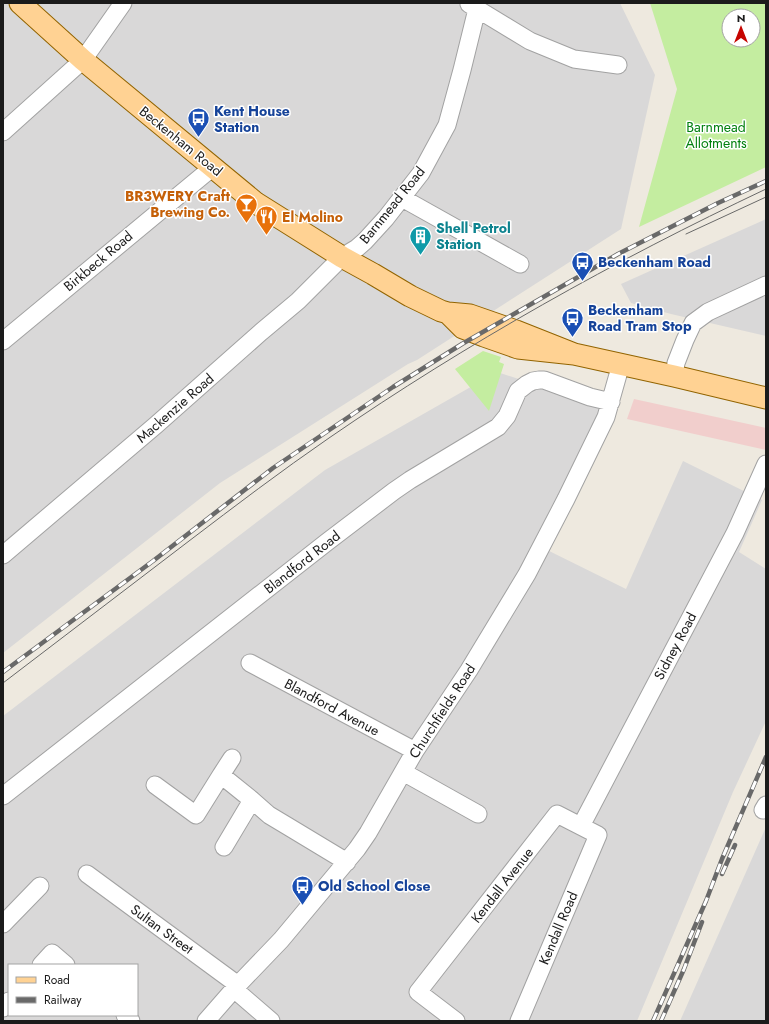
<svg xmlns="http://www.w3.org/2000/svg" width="769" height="1024" font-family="Jost,sans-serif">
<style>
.residential{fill:#d9d8d8;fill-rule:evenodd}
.commercial{fill:#f1cecc}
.grass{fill:#c4eda0;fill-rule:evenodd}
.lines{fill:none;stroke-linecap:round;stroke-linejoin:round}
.minor-casing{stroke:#a2a2a2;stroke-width:19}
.major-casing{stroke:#926400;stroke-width:23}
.minor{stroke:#fff;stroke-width:17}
.major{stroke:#ffd293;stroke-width:21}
.tram{stroke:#696969;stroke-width:1}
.rail-casing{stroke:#696969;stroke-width:4.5}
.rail{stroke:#fff;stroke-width:3;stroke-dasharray:9;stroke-linecap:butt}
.labels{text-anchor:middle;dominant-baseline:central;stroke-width:3;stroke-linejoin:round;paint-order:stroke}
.transit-label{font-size:14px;font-weight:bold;fill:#164399;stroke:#fff;text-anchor:start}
.park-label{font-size:14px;fill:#02800f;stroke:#fff}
.street-label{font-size:14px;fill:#1b1b1b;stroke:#fff}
.food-label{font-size:14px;font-weight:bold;fill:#c56008;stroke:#fff;text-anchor:end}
.culture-label{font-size:14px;font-weight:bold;fill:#0d838f;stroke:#fff;text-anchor:start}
</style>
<rect width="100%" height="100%" fill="#eee9df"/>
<path class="residential" d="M 3,3 L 620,3 L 655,75 L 621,229 L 417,360 L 408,364 L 220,483 L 3,653 Z
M 766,219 L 766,336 L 671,314 L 631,303 L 621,284 Z
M 497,372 L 604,407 L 537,545 L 626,589 L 683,461 L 762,500 L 739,552 L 766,569 L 766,721 L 733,792 L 637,1021 L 3,1021 L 3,716 L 325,470 ZM 9,965 L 137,965 L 137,1015 L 9,1015 Z
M 766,827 L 766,1021 L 680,1021 Z"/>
<path class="commercial" d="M 634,399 L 766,428 L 766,450 L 627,419 Z"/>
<path class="grass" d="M 650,3 L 766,3 L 766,167 L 639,227 L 677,89 ZM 729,16 L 753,16 L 753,40 L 729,40 Z
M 483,351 L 501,357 L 499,362 L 504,364 L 489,411 L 455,369 Z"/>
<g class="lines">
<defs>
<path id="minor" d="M 469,4 L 530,41 L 574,59 L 618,65
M 3,132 L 83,60 L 123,3
M 402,198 L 520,264
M 3,341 L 213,167
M 674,376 L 676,363 L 685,340 L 693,323 L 708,312 L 766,285
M 3,555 L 156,425 L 261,332 L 298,301 L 342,257 L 357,248 L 365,241 L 386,218 L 421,173 L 447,125 L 462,70 L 477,9
M 250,663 L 415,751
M 403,772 L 478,814
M 221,775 L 232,758
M 155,785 L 196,815 L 221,775 L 252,800 L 269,815 L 289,827 L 347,862
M 3,796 L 327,542 L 394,491 L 410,480 L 498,427 L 507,416 L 518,391 L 527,384 L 533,381 L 539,380 L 544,380 L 590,397 L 611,402
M 763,810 L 766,805
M 581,826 L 735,533 L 766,464
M 224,847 L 252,800
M 87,874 L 238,985
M 3,924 L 40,886
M 41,965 L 52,953 L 66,965
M 234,989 L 271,1021
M 3,1008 L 9,1001
M 125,1015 L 131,1021
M 206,1021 L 234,989 L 281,940 L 357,849 L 368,833 L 415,751 L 469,670 L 527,574 L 566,499 L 606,417 L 621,364
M 456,1021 L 418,992 L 557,814 L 598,835 L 519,1021"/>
<path id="major" d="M 20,3 L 83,60 L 256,203 L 342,257 L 373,274 L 410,296 L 441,311 L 448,313 L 470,315 L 516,331 L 574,354
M 448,313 L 463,328 L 484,336 L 518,348 L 574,354 L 674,376 L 766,398"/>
</defs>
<use href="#minor" class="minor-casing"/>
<use href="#major" class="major-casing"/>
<use href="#minor" class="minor"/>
<use href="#major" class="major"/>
<path class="tram" d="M 686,234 L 766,197
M 3,683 C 65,636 127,588 189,541 C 235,506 281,471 329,438 C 467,343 614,261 766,189"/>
<defs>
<path id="rail" d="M 3,672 L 153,561 L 273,468 L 393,387 L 462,344 L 618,254 L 718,203 L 766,181
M 722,874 L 735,845
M 653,1021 L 706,901 L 722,859 L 766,757
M 661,1021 L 684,969 L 702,922"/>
</defs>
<use href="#rail" class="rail-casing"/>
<use href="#rail" class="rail"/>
</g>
<defs>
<symbol id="bus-pin" viewBox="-11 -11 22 30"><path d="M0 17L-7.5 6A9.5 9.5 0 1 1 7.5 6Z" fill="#1a4fb4" stroke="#fff"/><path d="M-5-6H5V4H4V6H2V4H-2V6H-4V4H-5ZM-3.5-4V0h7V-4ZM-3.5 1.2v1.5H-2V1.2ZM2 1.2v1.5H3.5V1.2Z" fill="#fff"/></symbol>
<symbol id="bar-pin" viewBox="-11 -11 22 30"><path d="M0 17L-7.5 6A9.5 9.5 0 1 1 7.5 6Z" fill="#e8710a" stroke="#fff"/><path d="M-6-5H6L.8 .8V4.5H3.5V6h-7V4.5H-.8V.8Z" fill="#fff"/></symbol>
<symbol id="restaurant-pin" viewBox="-11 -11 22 30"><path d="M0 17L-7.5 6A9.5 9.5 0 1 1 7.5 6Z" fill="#e8710a" stroke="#fff"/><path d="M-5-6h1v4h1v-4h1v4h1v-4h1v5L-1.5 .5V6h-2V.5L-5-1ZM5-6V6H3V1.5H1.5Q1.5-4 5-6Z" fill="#fff"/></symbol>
<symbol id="building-pin" viewBox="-11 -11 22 30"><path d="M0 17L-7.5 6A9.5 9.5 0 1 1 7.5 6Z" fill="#0f9aa8" stroke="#fff"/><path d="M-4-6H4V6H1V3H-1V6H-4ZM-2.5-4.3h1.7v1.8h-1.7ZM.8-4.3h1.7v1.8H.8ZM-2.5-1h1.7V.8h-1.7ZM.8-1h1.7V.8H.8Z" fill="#fff"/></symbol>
</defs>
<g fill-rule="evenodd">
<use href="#bus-pin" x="186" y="106" width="25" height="34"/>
<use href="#bar-pin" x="234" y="192" width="25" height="34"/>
<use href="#restaurant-pin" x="254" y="204" width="25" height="34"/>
<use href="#building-pin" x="408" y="224" width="25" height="34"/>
<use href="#bus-pin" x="570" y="250" width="25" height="34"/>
<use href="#bus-pin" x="560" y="306" width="25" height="34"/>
<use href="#bus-pin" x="290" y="874" width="25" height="34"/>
</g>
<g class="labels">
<g class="transit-label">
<text x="214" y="111">Kent House<tspan x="214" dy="16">Station</tspan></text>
<text x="598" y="262">Beckenham Road</text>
<text x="588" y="310">Beckenham<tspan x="588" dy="16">Road Tram Stop</tspan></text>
<text x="318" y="886">Old School Close</text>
</g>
<g class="park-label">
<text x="716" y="127">Barnmead<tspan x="716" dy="16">Allotments</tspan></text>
</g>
<g class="street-label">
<text transform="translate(181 141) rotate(39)">Beckenham Road</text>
<text transform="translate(392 205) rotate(-51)">Barnmead Road</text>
<text transform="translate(98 261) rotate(-40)">Birkbeck Road</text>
<text transform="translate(175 408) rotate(-41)">Mackenzie Road</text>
<text transform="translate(302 562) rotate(-38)">Blandford Road</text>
<text transform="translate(675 646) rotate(-62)">Sidney Road</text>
<text transform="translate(332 707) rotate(28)">Blandford Avenue</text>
<text transform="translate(442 711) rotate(-57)">Churchfields Road</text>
<text transform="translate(502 885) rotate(-52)">Kendall Avenue</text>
<text transform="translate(558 928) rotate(-67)">Kendall Road</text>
<text transform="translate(162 929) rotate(36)">Sultan Street</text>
</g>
<g class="food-label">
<text x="230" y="196">BR3WERY Craft<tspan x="230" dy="16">Brewing Co.</tspan></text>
<text x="282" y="217" text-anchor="start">El Molino</text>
</g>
<g class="culture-label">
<text x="436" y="228">Shell Petrol<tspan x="436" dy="16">Station</tspan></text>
</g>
</g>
<rect width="769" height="1024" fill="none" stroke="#1b1b1b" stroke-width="8"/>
<rect x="8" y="964" width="130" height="52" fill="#ffffff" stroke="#a4a4a4"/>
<rect x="16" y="977" width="20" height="6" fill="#ffd293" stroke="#a4a4a4"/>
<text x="44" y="984" font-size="12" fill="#1b1b1b">Road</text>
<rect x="16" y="997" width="20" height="6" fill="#696969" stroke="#a4a4a4"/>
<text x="44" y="1004" font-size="12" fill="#1b1b1b">Railway</text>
<g transform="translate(741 28)"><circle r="19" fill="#ffffff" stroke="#a4a4a4"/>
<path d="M0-3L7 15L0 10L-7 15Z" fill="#c60400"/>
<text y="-6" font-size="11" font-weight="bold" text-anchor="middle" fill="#1b1b1b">N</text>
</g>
</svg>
